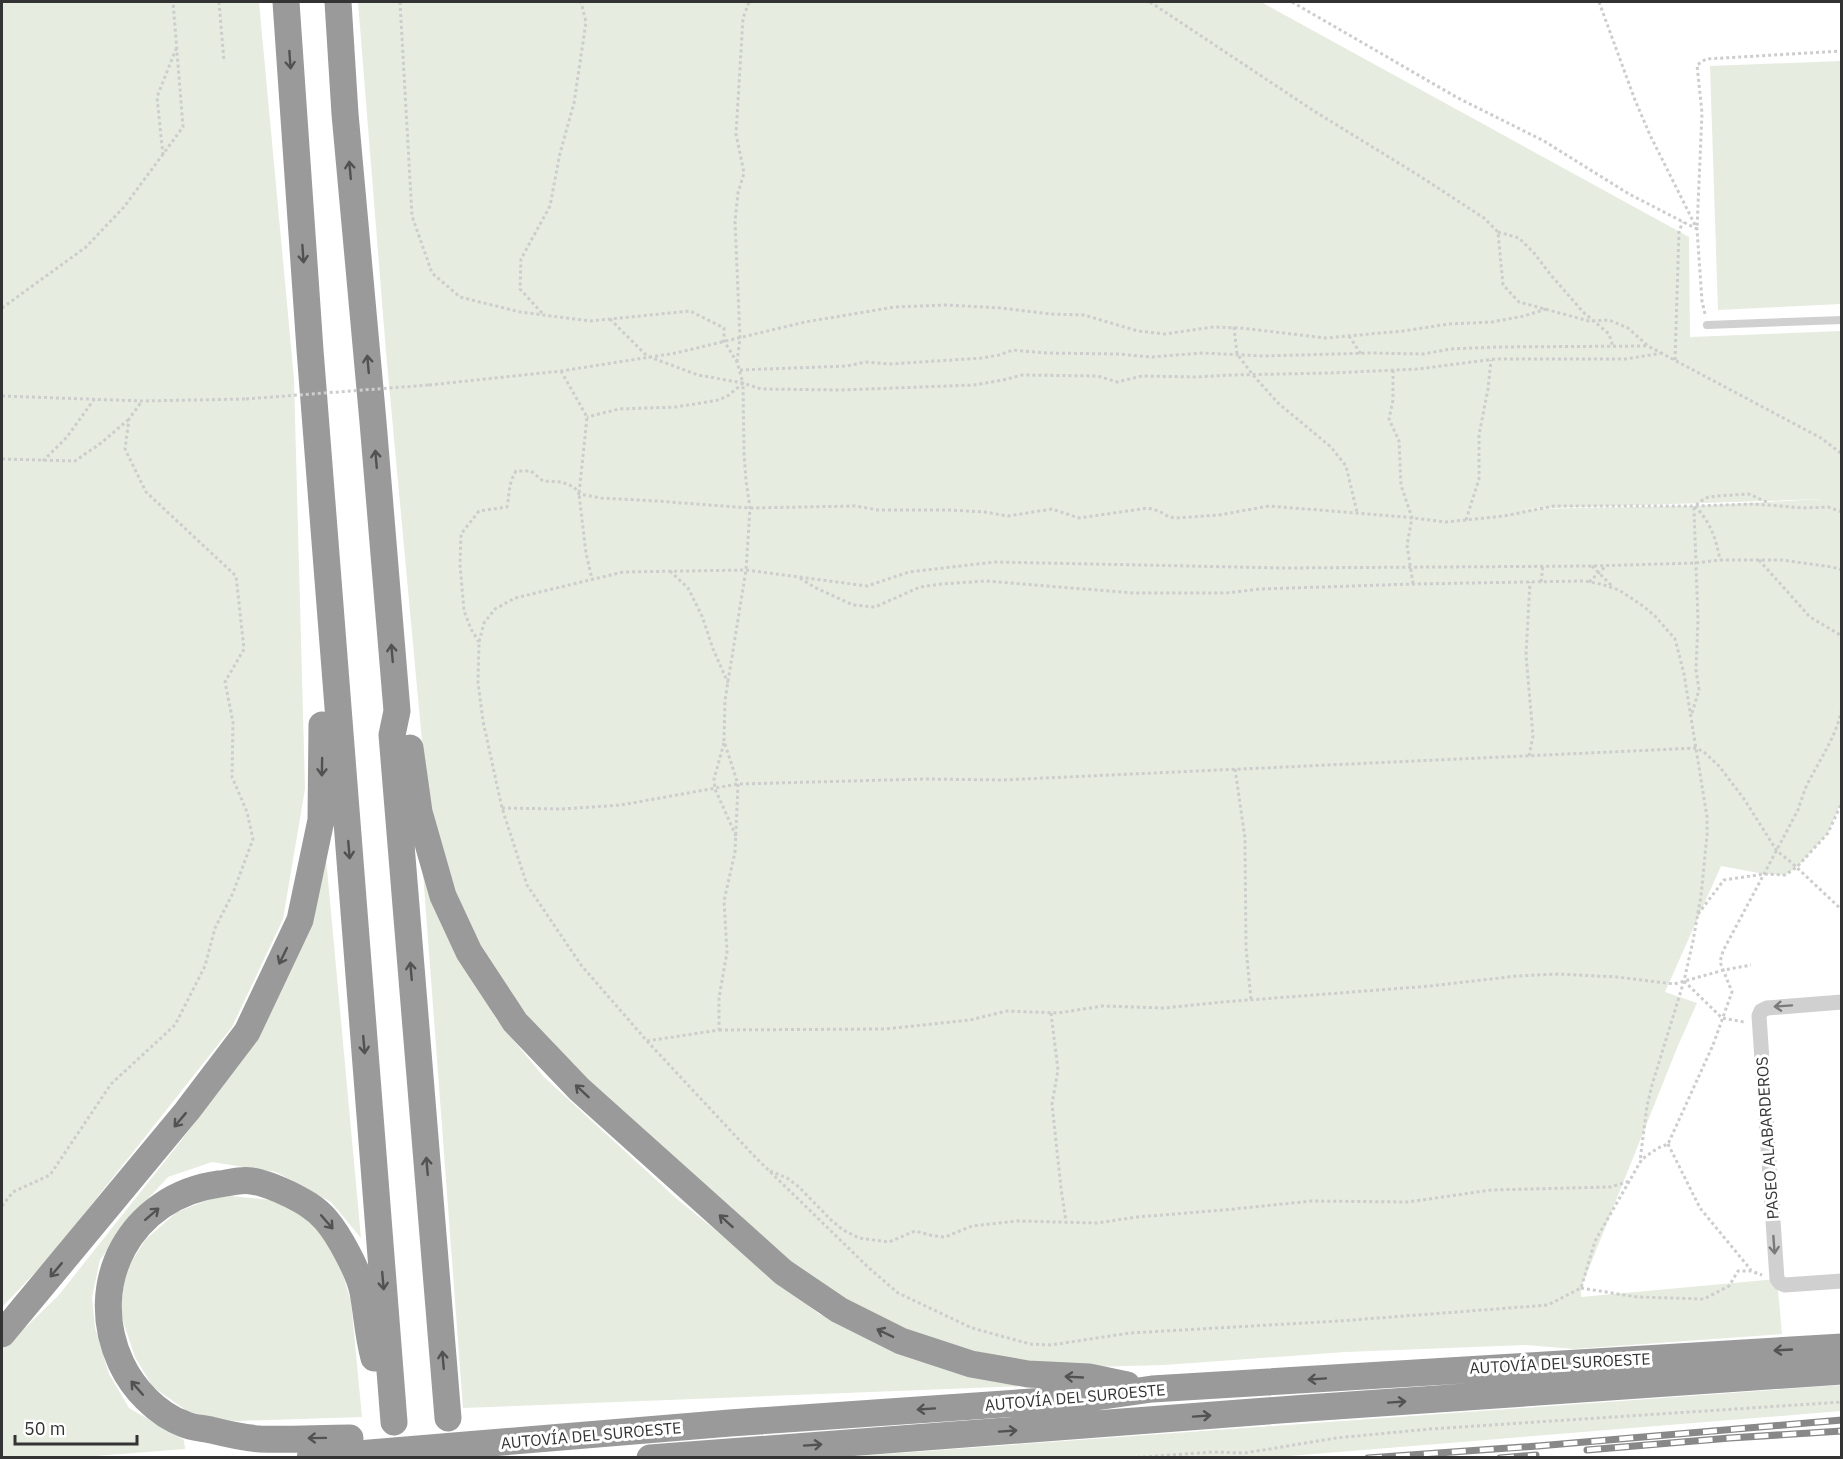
<svg xmlns="http://www.w3.org/2000/svg" width="1843" height="1459" font-family="'IBM Plex Sans',sans-serif">
<style>
.green{fill:#e6ecdf;fill-rule:evenodd}
.lines{fill:none;stroke-linecap:round;stroke-linejoin:round}
.path{stroke:#cdcdcd;stroke-width:3;stroke-dasharray:3 3;stroke-linecap:butt}
.service{stroke:#d0d0d0;stroke-width:8}
.minor{stroke:#d0d0d0;stroke-width:15}
.motorway{stroke:#9a9a9a;stroke-width:27}
.rail-casing{stroke:#888;stroke-width:7}
.rail{stroke:#fff;stroke-width:4.5;stroke-dasharray:14;stroke-linecap:butt}
.path-bridge{stroke:#cdcdcd;stroke-width:3;stroke-dasharray:3 3;stroke-linecap:butt}
.oneway{stroke:#525252}
.oneway2{stroke:#7a7a7a}
.labels{text-anchor:middle;dominant-baseline:central;stroke-width:6;stroke-linejoin:round;paint-order:stroke}
.street-label{font-size:16px;fill:#333;stroke:#fff}
</style>
<rect width="100%" height="100%" fill="#fff"/>
<path class="green" d="M 2,2 L 259,2 L 294,379 L 305,789 L 283,919 L 232,1027 L 50,1257 L 2,1307 Z
M 358,2 L 1261,2 L 1689,237 L 1690,337 L 1841,331 L 1841,802 L 1828,833 L 1797,867 L 1785,875 L 1764,874 L 1721,866 L 1665,992 L 1697,1003 L 1677,1048 L 1581,1288 L 1581,1297 L 1777,1279 L 1782,1334 L 1574,1349 L 1527,1345 L 1345,1352 L 1164,1365 L 1091,1367 L 1038,1365 L 943,1344 L 868,1313 L 799,1269 L 593,1086 L 549,1043 L 513,997 L 480,947 L 457,899 L 441,850 L 429,795 L 422,741 L 386,352 ZM 1823,499 L 1695,506 L 1518,509 Z
M 1841,61 L 1841,304 L 1718,310 L 1710,66 Z
M 326,858 L 361,1238 L 331,1202 L 276,1172 L 212,1162 L 168,1177 L 134,1214 L 100,1260 L 92,1297 L 95,1328 L 109,1374 L 129,1408 L 184,1440 L 185,1449 L 83,1457 L 2,1458 L 2,1350 L 58,1296 L 177,1146 L 245,1056 Z
M 423,872 L 448,929 L 496,1019 L 544,1077 L 677,1199 L 819,1314 L 972,1377 L 1072,1384 L 463,1408 Z
M 221,1195 L 280,1201 L 313,1219 L 337,1254 L 351,1302 L 362,1417 L 236,1421 L 197,1418 L 153,1387 L 135,1357 L 120,1312 L 126,1270 L 146,1239 L 177,1212 Z
M 1841,1385 L 1841,1411 L 1277,1457 L 830,1458 Z"/>
<g class="lines">
<path class="path" d="M 219,2 L 224,62
M 400,2 L 412,216 L 432,273 L 460,297 L 520,312 L 590,321 L 690,311 L 724,328 L 724,341 L 737,362 L 743,383 L 729,395 L 719,400 L 676,407 L 619,409 L 587,417
M 1150,2 L 1314,111 L 1418,175 L 1484,218 L 1498,232 L 1503,285 L 1519,302 L 1589,321 L 1609,320 L 1628,328 L 1648,346 L 1821,438 L 1842,454
M 1292,2 L 1458,98 L 1544,141 L 1629,194 L 1697,229 L 1702,113 L 1697,65 L 1706,59 L 1842,51
M 1599,2 L 1635,100 L 1650,135 L 1697,229 L 1702,301 L 1705,314
M 163,155 L 157,97 L 176,49
M 1498,232 L 1519,238 L 1534,253 L 1550,274 L 1583,312 L 1609,334 L 1613,347
M 2,308 L 86,247 L 124,207 L 183,127 L 173,2
M 542,313 L 520,289 L 521,259 L 550,206 L 560,153 L 574,103 L 586,22 L 581,2
M 610,319 L 647,356 L 698,375 L 743,383 L 761,389 L 841,390 L 974,385 L 1003,380 L 1022,375 L 1098,376 L 1117,382 L 1142,376 L 1195,377 L 1232,375 L 1330,373 L 1418,369 L 1495,359 L 1626,359 L 1662,353
M 1234,327 L 1237,354 L 1253,375 L 1278,403 L 1331,447 L 1346,466 L 1357,512
M 1349,336 L 1361,354
M 1675,360 L 1679,231 L 1683,222
M 737,362 L 740,338 L 735,221 L 738,193 L 744,173 L 736,134 L 743,18 L 749,2
M 740,370 L 847,366 L 866,362 L 890,364 L 982,358 L 999,355 L 1013,350 L 1046,353 L 1118,354 L 1152,357 L 1202,353 L 1264,356 L 1370,353 L 1423,354 L 1451,349 L 1498,347 L 1648,346
M 1393,370 L 1393,400 L 1389,419 L 1399,441 L 1401,485 L 1412,518 L 1407,545 L 1413,584
M 561,371 L 587,417 L 579,494 L 586,553 L 592,579
M 429,385 L 561,371 L 676,353 L 805,322 L 894,307 L 947,305 L 1001,308 L 1050,314 L 1084,315 L 1138,331 L 1165,334 L 1213,327 L 1241,328 L 1326,338 L 1403,331 L 1449,324 L 1492,322 L 1524,316 L 1546,309
M 2,396 L 142,401 L 246,399
M 2,459 L 75,461 L 101,443 L 128,420
M 43,461 L 67,437 L 95,398
M 1695,506 C 1711,523 1716,539 1720,560
M 1466,520 L 1479,479 L 1479,435 L 1488,389 L 1491,360
M 1759,560 L 1810,617 L 1842,636
M 1592,566 L 1612,586
M 1842,570 L 1832,567 L 1782,560 L 1720,560 L 1695,563 L 1592,566 L 1284,568 L 995,562 L 909,572 L 867,586 L 746,570 L 623,572 L 515,598 L 495,609 L 484,623 L 479,642 L 478,682 L 483,721 L 502,808 L 527,885 L 581,965 L 647,1041 L 756,1158 L 869,1268 L 898,1293 L 972,1328 L 1030,1344 L 1051,1345 L 1130,1333 L 1339,1321 L 1548,1305 L 1581,1288 L 1595,1241 L 1642,1159 L 1658,1148 L 1668,1144 L 1713,1045 L 1732,992 L 1720,962 L 1723,951 L 1798,810 C 1800,803 1803,795 1806,787 C 1819,760 1836,738 1842,708
M 670,571 L 688,588 L 702,616 L 713,649 L 728,683
M 800,578 L 814,587 L 853,605 L 875,607 L 920,587 L 941,584 L 986,581 L 1133,593 L 1226,593 L 1260,589 L 1413,584 L 1584,581 L 1601,584 L 1619,590 L 1643,606 L 1655,616 L 1675,639 L 1684,674 L 1707,817 L 1707,835 L 1701,896 L 1693,941 L 1684,981 L 1652,1085 L 1647,1106 L 1640,1161
M 1541,582 L 1543,566
M 1589,582 L 1606,566
M 479,642 L 471,629 L 464,611 L 460,565 L 461,534 L 479,511 L 507,507 C 510,492 508,484 516,471 L 531,471 L 543,481 L 562,482 L 574,487 L 579,494 L 601,498 L 656,501 L 750,508 L 855,506 L 878,510 L 950,510 L 985,512 L 1008,516 L 1052,509 L 1079,518 L 1148,508 L 1159,511 L 1169,517 L 1176,518 L 1219,515 L 1269,506 L 1405,517 L 1446,522 L 1504,516 L 1554,506 L 1695,506 L 1754,504 L 1803,508 L 1828,507 L 1842,512
M 1692,713 L 1699,690 L 1696,670 L 1698,620 L 1694,510 L 1695,506 L 1705,498 L 1716,496 L 1749,494 L 1769,503
M 724,743 L 714,779 L 715,789 L 736,836
M 1529,756 L 1533,736 L 1526,655 L 1530,582
M 1235,769 L 1245,838 L 1246,948 L 1251,1000
M 502,808 L 562,809 L 621,805 L 738,784 L 926,779 L 1002,780 L 1697,748 L 1705,753 L 1719,766 L 1744,799 L 1777,851 L 1792,863 L 1842,910
M 1698,914 L 1724,880 L 1764,874 L 1785,875 L 1797,867 L 1828,833 L 1842,802
M 1684,981 L 1722,1018 L 1744,1022
M 1051,1013 L 1058,1070 L 1052,1104 L 1061,1188 L 1066,1222
M 719,1030 L 885,1029 L 970,1020 L 1007,1011 L 1058,1013 L 1103,1006 L 1164,1008 L 1223,1002 L 1430,986 L 1517,976 L 1558,974 L 1617,977 L 1674,984 L 1724,970 L 1751,965
M 647,1041 L 719,1030 L 719,998 L 727,952 L 724,901 L 735,852 L 738,784 L 724,741 L 725,700 L 746,570 L 750,508 L 746,481 L 744,453 L 743,383
M 1668,1144 L 1700,1208 L 1751,1270
M 770,1171 L 787,1178 L 799,1187 L 831,1220 L 843,1230 L 859,1238 L 889,1242 L 915,1231 L 934,1236 L 945,1237 L 972,1226 L 1017,1221 L 1097,1223 L 1137,1217 L 1224,1210 L 1312,1201 L 1408,1202 L 1491,1190 L 1610,1187 L 1630,1181
M 2,1206 L 13,1192 L 50,1175 L 111,1084 L 175,1025 L 205,966 L 215,928 L 233,893 L 253,839 L 247,812 L 232,777 L 233,722 L 225,682 L 244,649 L 236,576 L 146,492 L 125,449 L 129,419 L 142,401
M 1581,1288 L 1637,1297 L 1704,1299 L 1729,1286 L 1738,1271 L 1751,1271 L 1762,1275
M 1131,1458 L 1212,1452 L 1245,1453 L 1336,1438 L 1430,1429 L 1842,1402"/>
<path class="service" d="M 1707,325 L 1842,320"/>
<path class="minor" d="M 1842,1002 L 1767,1008 L 1761,1011 L 1759,1016 L 1777,1279 L 1780,1283 L 1785,1285 L 1842,1281"/>
<path class="motorway" d="M 286,2 L 310,350 L 394,1422
M 338,2 L 345,114 L 373,422 L 397,711 L 392,735 L 448,1418
M 410,748 L 419,812 L 443,896 L 469,952 L 515,1022 L 579,1089 L 783,1272 L 839,1310 L 901,1341 L 971,1364 L 1028,1374 L 1089,1377 L 1127,1385
M 2,1334 L 187,1111 L 247,1032 L 300,920 L 321,820 L 322,725
M 350,1438 C 320,1438 290,1440 260,1439 C 243,1438 227,1434 211,1430 C 202,1428 192,1428 184,1424 C 157,1414 133,1389 121,1363 C 84,1283 131,1196 219,1184 C 229,1183 241,1179 251,1181 C 263,1182 278,1189 289,1194 C 303,1201 316,1208 326,1220 C 339,1235 359,1272 363,1292 C 367,1314 368,1336 374,1358
M 310,1458 L 730,1423 L 1089,1398 L 1152,1389 L 1842,1347
M 650,1458 L 1307,1408 L 1842,1371"/>
<defs>
<path id="rail" d="M 1587,1450 L 1730,1438 L 1842,1431
M 1368,1458 L 1538,1446 L 1842,1420
M 1500,1458 L 1536,1455"/>
</defs>
<use href="#rail" class="rail-casing"/>
<use href="#rail" class="rail"/>
<path class="path-bridge" d="M 246,399 L 429,385"/>
</g>
<defs><path id="oneway-shaft" d="M-6 0H5M1.5-3L5.5 0L1.5 3" fill="none" stroke-width="1.6" stroke-linecap="round" stroke-linejoin="round" transform="scale(1.5)"/></defs>
<g class="oneway">
<use href="#oneway-shaft" transform="translate(290 60) rotate(86)"/>
<use href="#oneway-shaft" transform="translate(350 170) rotate(-95)"/>
<use href="#oneway-shaft" transform="translate(303 254) rotate(86)"/>
<use href="#oneway-shaft" transform="translate(368 364) rotate(-95)"/>
<use href="#oneway-shaft" transform="translate(376 459) rotate(-95)"/>
<use href="#oneway-shaft" transform="translate(392 653) rotate(-95)"/>
<use href="#oneway-shaft" transform="translate(322 767) rotate(91)"/>
<use href="#oneway-shaft" transform="translate(349 850) rotate(85)"/>
<use href="#oneway-shaft" transform="translate(283 956) rotate(116)"/>
<use href="#oneway-shaft" transform="translate(411 971) rotate(-95)"/>
<use href="#oneway-shaft" transform="translate(364 1045) rotate(85)"/>
<use href="#oneway-shaft" transform="translate(582 1091) rotate(-137)"/>
<use href="#oneway-shaft" transform="translate(180 1120) rotate(130)"/>
<use href="#oneway-shaft" transform="translate(427 1166) rotate(-95)"/>
<use href="#oneway-shaft" transform="translate(152 1214) rotate(-41)"/>
<use href="#oneway-shaft" transform="translate(726 1221) rotate(-138)"/>
<use href="#oneway-shaft" transform="translate(327 1222) rotate(49)"/>
<use href="#oneway-shaft" transform="translate(56 1270) rotate(130)"/>
<use href="#oneway-shaft" transform="translate(383 1281) rotate(85)"/>
<use href="#oneway-shaft" transform="translate(885 1333) rotate(-154)"/>
<use href="#oneway-shaft" transform="translate(1783 1350) rotate(177)"/>
<use href="#oneway-shaft" transform="translate(443 1360) rotate(-95)"/>
<use href="#oneway-shaft" transform="translate(1074 1377) rotate(-177)"/>
<use href="#oneway-shaft" transform="translate(1317 1379) rotate(176)"/>
<use href="#oneway-shaft" transform="translate(137 1388) rotate(-131)"/>
<use href="#oneway-shaft" transform="translate(1397 1402) rotate(-4)"/>
<use href="#oneway-shaft" transform="translate(926 1409) rotate(176)"/>
<use href="#oneway-shaft" transform="translate(1202 1416) rotate(-4)"/>
<use href="#oneway-shaft" transform="translate(1008 1431) rotate(-4)"/>
<use href="#oneway-shaft" transform="translate(317 1438) rotate(179)"/>
<use href="#oneway-shaft" transform="translate(813 1445) rotate(-4)"/>
</g>
<g class="oneway2">
<use href="#oneway-shaft" transform="translate(1783 1006) rotate(176)"/>
<use href="#oneway-shaft" transform="translate(1774 1245) rotate(86)"/>
</g>
<g class="labels">
<g class="street-label">
<text transform="translate(1767 1138) rotate(-94)">PASEO ALABARDEROS</text>
<text transform="translate(1560 1363) rotate(-3)">AUTOVÍA DEL SUROESTE</text>
<text transform="translate(1075 1397) rotate(-5)">AUTOVÍA DEL SUROESTE</text>
<text transform="translate(591 1435) rotate(-5)">AUTOVÍA DEL SUROESTE</text>
</g>
</g>
<rect width="1843" height="1459" fill="none" stroke="#333333" stroke-width="6"/>
<path d="M15 1435v9h122v-9" fill="none" stroke="#333333" stroke-width="3"/>
<text x="24" y="1435" font-size="18" fill="#333333" stroke="#ffffff" stroke-width="4.5" paint-order="stroke">50 m</text>
</svg>
